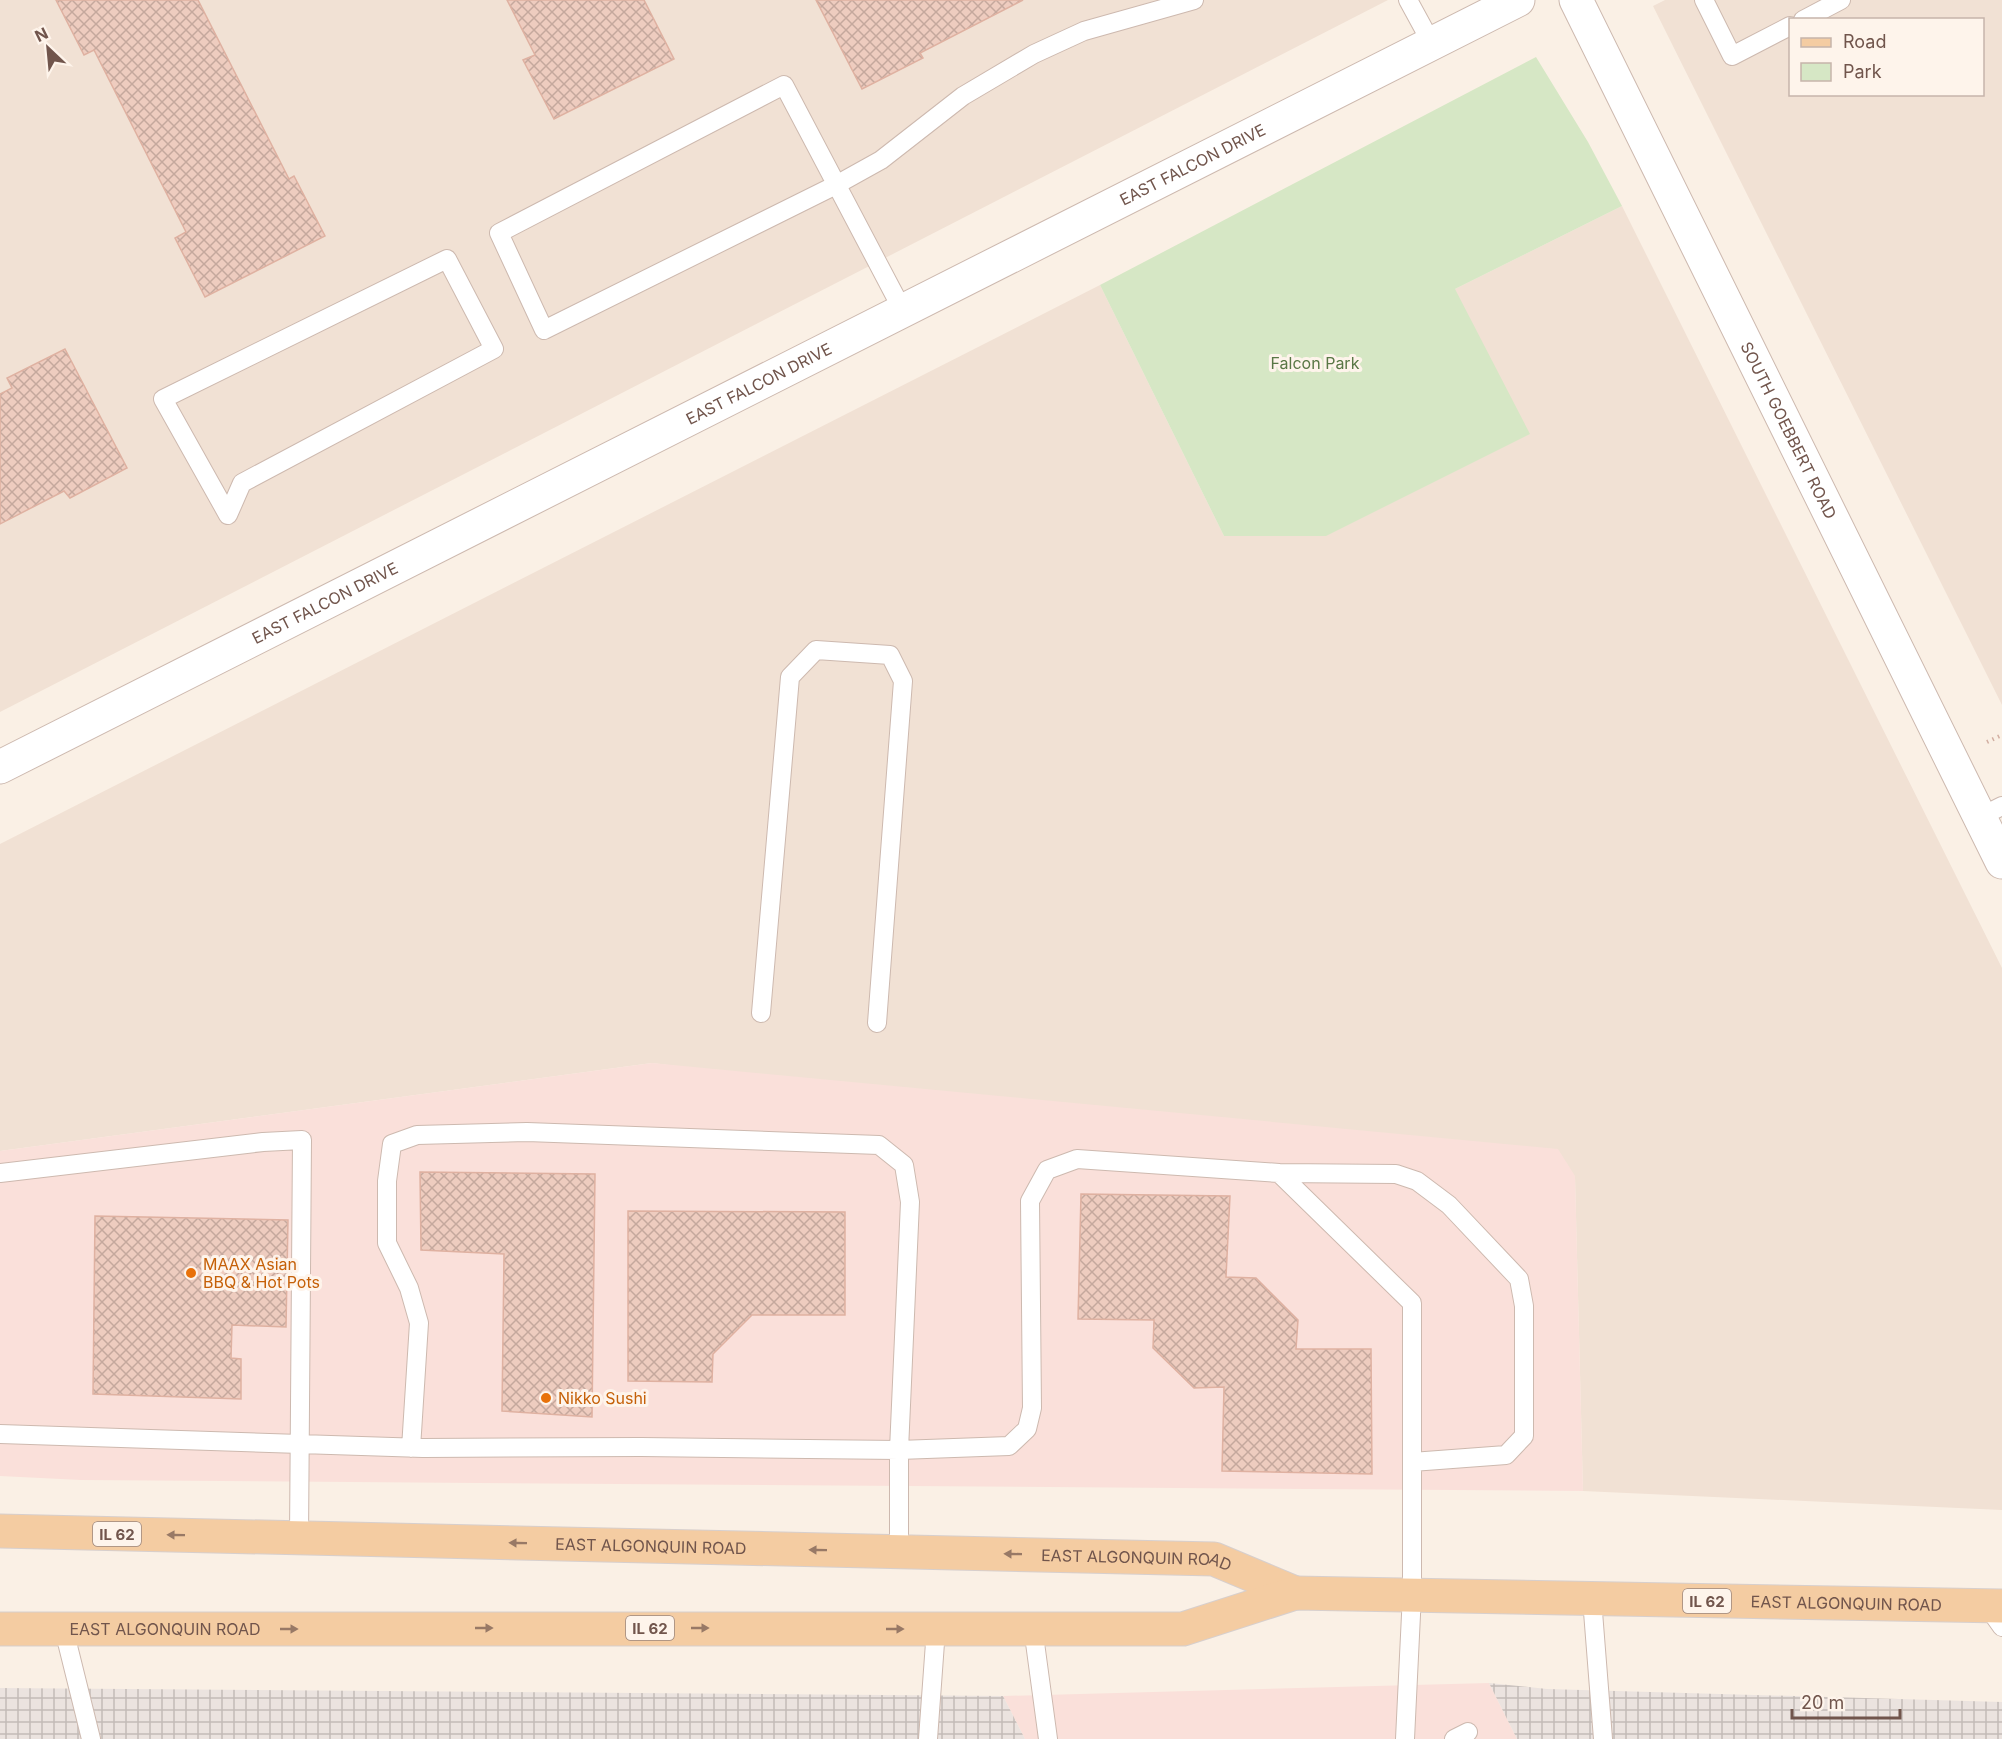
<svg xmlns="http://www.w3.org/2000/svg" width="2002" height="1739" font-family="Inter,sans-serif">
<style>
.residential{fill:#f1e1d4;fill-rule:evenodd}
.commercial{fill:#fae0da}
.industrial{fill:url(#industrial-grid)}
.green{fill:#d6e7c5}
.building{fill:url(#building-cross-hatch);stroke:#dfb1a1;stroke-width:1.5}
.lines{fill:none;stroke-linecap:round;stroke-linejoin:round}
.service-casing{stroke:#cdb9af;stroke-width:20}
.minor-casing{stroke:#cdb9af;stroke-width:35}
.primary-casing{stroke:#d7cfcd;stroke-width:35}
.path{stroke:#d2afa2;stroke-width:4;stroke-dasharray:1.5 4.5;stroke-linecap:butt}
.service{stroke:#fff;stroke-width:18}
.minor{stroke:#fff;stroke-width:33}
.primary{stroke:#f4cca2;stroke-width:33}
.oneway{fill:#987966}
.food-dot{fill:#e8710a;stroke:#fef4eb;stroke-width:2}
.labels{text-anchor:middle;dominant-baseline:central;stroke-width:6;stroke-linejoin:round;paint-order:stroke}
.shield{fill:#fef4eb;stroke:#9b857c;stroke-width:1.5}
.shield-label{font-size:15px;font-weight:bold;fill:#71554c}
.street-label{font-size:16px;fill:#71554c;stroke:#fef4eb}
.park-label{font-size:16px;fill:#597745;stroke:#fef4eb}
.food-label{font-size:16px;fill:#c56008;stroke:#fef4eb;text-anchor:start}
</style>
<defs>
<pattern id="industrial-grid" width="8" height="8" patternUnits="userSpaceOnUse" patternTransform="scale(1.5)"><rect width="8" height="8" fill="#ebe3df"/><path d="M0 4h8M4 0v8" fill="none" stroke="#c3bbb7"/></pattern>
<pattern id="building-cross-hatch" width="8" height="8" patternUnits="userSpaceOnUse" patternTransform="scale(1.5)"><rect width="8" height="8" fill="#eeccbf"/><path d="M0 0l8 8M0 8l8-8" fill="none" stroke="#c5a89d"/></pattern>
</defs>
<rect width="100%" height="100%" fill="#faf0e5"/>
<path class="residential" d="M 0,0 L 1388,0 L 0,712 Z
M 1665,0 L 2002,0 L 2002,705 L 1653,6 ZM 1790,20 L 1982,20 L 1982,94 L 1790,94 Z
M 1622,206 L 2002,968 L 2002,1510 L 1583,1491 L 1575,1177 L 652,1063 L 0,1151 L 0,844 L 1100,285 L 1224,536 L 1455,289 Z"/>
<path class="commercial" d="M 652,1063 L 1558,1149 L 1575,1176 L 1583,1491 L 81,1480 L 0,1476 L 0,1151 Z
M 1489,1683 L 1517,1739 L 1025,1739 L 1003,1696 Z"/>
<path class="industrial" d="M 1489,1683 L 1547,1689 L 2002,1702 L 2002,1739 L 1517,1739 Z
M 0,1688 L 1003,1696 L 1025,1739 L 0,1739 Z"/>
<path class="green" d="M 1536,57 L 1588,142 L 1622,206 L 1455,289 L 1530,434 L 1326,536 L 1224,536 L 1100,285 Z"/>
<path class="building" d="M 56,0 L 198,0 L 289,179 L 294,176 L 325,236 L 205,297 L 175,238 L 186,232 L 94,50 L 84,55 Z
M 507,0 L 644,0 L 674,59 L 554,119 L 523,60 L 535,55 Z
M 816,0 L 1023,0 L 920,53 L 923,58 L 862,89 Z
M 65,349 L 127,468 L 70,498 L 64,491 L 0,524 L 0,394 L 12,388 L 7,378 Z
M 420,1172 L 595,1174 L 592,1417 L 502,1411 L 504,1254 L 421,1250 Z
M 1081,1194 L 1230,1196 L 1226,1277 L 1256,1278 L 1298,1320 L 1296,1349 L 1371,1349 L 1372,1474 L 1222,1471 L 1224,1387 L 1194,1388 L 1153,1348 L 1154,1320 L 1078,1319 Z
M 628,1211 L 845,1212 L 845,1315 L 752,1315 L 713,1354 L 712,1382 L 628,1381 Z
M 95,1216 L 288,1220 L 286,1327 L 232,1325 L 231,1358 L 241,1359 L 241,1399 L 93,1394 Z"/>
<g class="lines">
<defs>
<path id="service" d="M 1408,0 L 1432,44
M 1704,0 L 1732,56 L 1790,26
M 1803,20 L 1841,0
M 447,259 L 494,349 L 242,483 L 228,515 L 163,399 Z
M 903,311 L 784,85 L 499,233 L 544,330 L 836,185 L 881,160 L 963,96 L 1034,54 L 1084,31 L 1194,0
M 1980,817 L 2002,806
M 761,1013 L 790,677 L 816,650 L 890,655 L 903,681 L 877,1023
M 0,1173 L 263,1142 L 302,1140 L 299,1538
M 1279,1173 L 1396,1174 L 1417,1181 L 1449,1205 L 1519,1279 L 1524,1306 L 1524,1436 L 1506,1455 L 1412,1462
M 0,1434 L 423,1448 L 641,1447 L 899,1450 L 899,1552
M 411,1448 L 419,1323 L 409,1288 L 387,1243 L 387,1181 L 392,1144 L 417,1135 L 527,1132 L 879,1145 L 904,1165 L 910,1202 L 899,1450 L 1009,1446 L 1027,1429 L 1032,1408 L 1030,1201 L 1047,1170 L 1077,1159 L 1279,1173 L 1412,1303 L 1412,1594 L 1405,1739
M 1592,1599 L 1603,1739
M 1987,1606 L 2002,1627
M 1033,1628 L 1048,1739
M 64,1630 L 91,1739
M 928,1739 L 936,1629
M 1454,1739 L 1468,1732"/>
<g id="minor">
<path id="s1" d="M 1576,0 L 2002,862"/>
<path id="s2" d="M 0,767 L 1518,0"/>
</g>
<g id="primary">
<path id="s3" d="M 0,1531 L 1214,1559 L 1295,1593"/>
<path id="s4" d="M 0,1629 L 1183,1629 L 1295,1593 L 2002,1606"/>
</g>
</defs>
<use href="#service" class="service-casing"/>
<use href="#minor" class="minor-casing"/>
<use href="#primary" class="primary-casing"/>
<path class="path" d="M 1987,742 L 2002,735"/>
<use href="#service" class="service"/>
<use href="#minor" class="minor"/>
<use href="#primary" class="primary"/>
</g>
<defs><path id="oneway-solid" d="M-6-.8H1V-3.2L6.5 0L1 3.2V.8H-6Z" transform="scale(1.5)"/></defs>
<g class="oneway">
<use href="#oneway-solid" transform="translate(176 1535) rotate(-179)"/>
<use href="#oneway-solid" transform="translate(518 1543) rotate(-179)"/>
<use href="#oneway-solid" transform="translate(818 1550) rotate(-179)"/>
<use href="#oneway-solid" transform="translate(1013 1554) rotate(-179)"/>
<use href="#oneway-solid" transform="translate(484 1628)"/>
<use href="#oneway-solid" transform="translate(700 1628)"/>
<use href="#oneway-solid" transform="translate(289 1629)"/>
<use href="#oneway-solid" transform="translate(895 1629)"/>
</g>
<g class="food-dot">
<circle cx="191" cy="1273" r="6"/>
<circle cx="546" cy="1398" r="6"/>
</g>
<g class="labels">
<g class="shield">
<rect x="93" y="1522" width="48" height="24" rx="4.5"/>
<rect x="1683" y="1589" width="48" height="24" rx="4.5"/>
<rect x="626" y="1616" width="48" height="24" rx="4.5"/>
</g>
<g class="shield-label">
<text x="117" y="1534">IL 62</text>
<text x="1707" y="1601">IL 62</text>
<text x="650" y="1628">IL 62</text>
</g>
<g class="street-label">
<text stroke="none"><textPath href="#s2" startOffset="1336">EAST FALCON DRIVE</textPath></text>
<text stroke="none"><textPath href="#s2" startOffset="850">EAST FALCON DRIVE</textPath></text>
<text stroke="none"><textPath href="#s1" startOffset="480">SOUTH GOEBBERT ROAD</textPath></text>
<text stroke="none"><textPath href="#s2" startOffset="364">EAST FALCON DRIVE</textPath></text>
<text stroke="none"><textPath href="#s3" startOffset="651">EAST ALGONQUIN ROAD</textPath></text>
<text stroke="none"><textPath href="#s3" startOffset="1137">EAST ALGONQUIN ROAD</textPath></text>
<text stroke="none"><textPath href="#s4" startOffset="1852">EAST ALGONQUIN ROAD</textPath></text>
<text stroke="none"><textPath href="#s4" startOffset="165">EAST ALGONQUIN ROAD</textPath></text>
</g>
<g class="park-label">
<text x="1315" y="363">Falcon Park</text>
</g>
<g class="food-label">
<text x="203" y="1264">MAAX Asian<tspan x="203" dy="18">BBQ &amp; Hot Pots</tspan></text>
<text x="558" y="1398">Nikko Sushi</text>
</g>
</g>
<rect x="1789" y="18" width="195" height="78" fill="#fef4eb" stroke="#c6b4ab" stroke-width="1.5"/>
<rect x="1801" y="38" width="30" height="9" fill="#f4cca2" stroke="#c6b4ab" stroke-width="1.5"/>
<text x="1843" y="48" font-size="18" fill="#71554c">Road</text>
<rect x="1801" y="63" width="30" height="18" fill="#d6e7c5" stroke="#c6b4ab" stroke-width="1.5"/>
<text x="1843" y="78" font-size="18" fill="#71554c">Park</text>
<g transform="translate(48 48) rotate(334)" stroke="#fef4eb" stroke-width="4.5" paint-order="stroke">
<path d="M0-4.5L10 22L0 15L-10 22Z" fill="#71554c"/>
<text y="-9" font-size="16" font-weight="bold" text-anchor="middle" fill="#71554c">N</text>
</g>
<path d="M1792 1709v9h108v-9" fill="none" stroke="#71554c" stroke-width="3"/>
<text x="1801" y="1709" font-size="18" fill="#71554c" stroke="#fef4eb" stroke-width="4.5" paint-order="stroke">20 m</text>
</svg>
